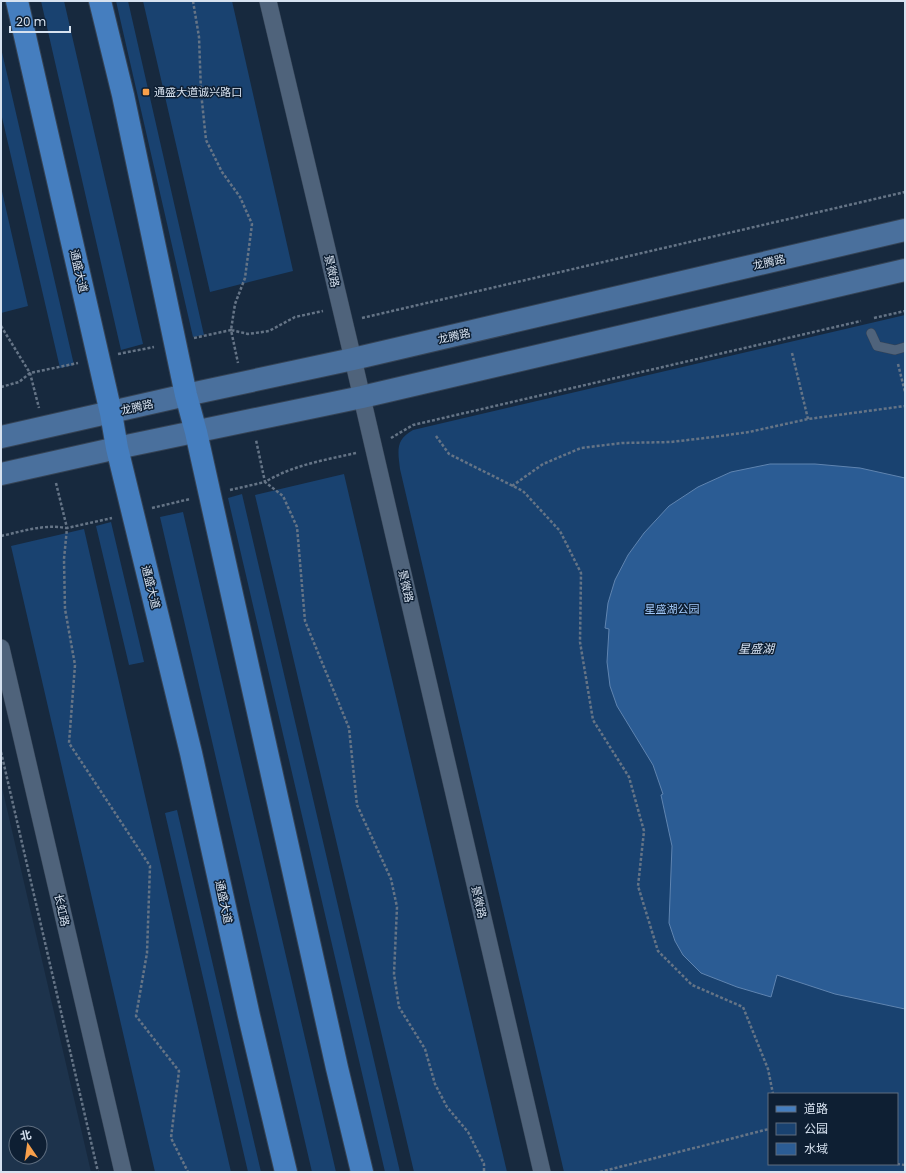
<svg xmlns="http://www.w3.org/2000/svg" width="906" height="1173" font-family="Poppins,'Noto Sans SC',sans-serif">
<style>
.built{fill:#1d334c;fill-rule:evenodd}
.green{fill:#194270;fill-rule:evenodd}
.water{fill:#2b5c94;stroke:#5f84b0}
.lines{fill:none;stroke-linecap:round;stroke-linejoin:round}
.service-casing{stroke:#354355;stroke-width:10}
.minor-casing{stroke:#354355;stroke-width:18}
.secondary-casing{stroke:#354355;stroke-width:24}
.primary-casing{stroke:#354355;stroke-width:24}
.path{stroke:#657486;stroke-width:2.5;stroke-dasharray:3 2;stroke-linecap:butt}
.service{stroke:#4f637b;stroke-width:9}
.minor{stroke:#4f637b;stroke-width:17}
.secondary{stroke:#4a709d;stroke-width:22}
.primary{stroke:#457ebf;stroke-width:22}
.poi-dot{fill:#f8a04b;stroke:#0e1f33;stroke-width:1.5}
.labels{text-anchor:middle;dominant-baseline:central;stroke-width:3;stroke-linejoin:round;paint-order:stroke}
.poi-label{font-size:11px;fill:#d7e2f0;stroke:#0e1f33;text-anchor:start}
.street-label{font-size:11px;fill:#d7e2f0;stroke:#0e1f33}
.park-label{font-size:11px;fill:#a0c8f9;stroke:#0e1f33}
.water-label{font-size:12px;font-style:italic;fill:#d6e3f4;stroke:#0e1f33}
</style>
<rect width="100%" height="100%" fill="#17293e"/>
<path class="built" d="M 1,783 L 91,1172 L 1,1172 ZM 16,1133 L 40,1133 L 40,1157 L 16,1157 Z"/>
<path class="green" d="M 41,1 L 64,1 L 143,344 L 121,350 Z
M 116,1 L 128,1 L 204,335 L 193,337 Z
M 143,1 L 232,1 L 293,271 L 210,292 Z
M 1,48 L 74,365 L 60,368 L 1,113 Z
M 1,187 L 28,306 L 1,313 Z
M 905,315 L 905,1172 L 564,1172 L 400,469 C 398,451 395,440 413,430 ZM 769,1094 L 897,1094 L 897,1164 L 769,1164 Z
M 344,474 L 507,1172 L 414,1172 L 255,495 Z
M 242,494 L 400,1172 L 385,1172 L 228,498 Z
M 183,512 L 336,1172 L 312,1172 L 160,517 Z
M 111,522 L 144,662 L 129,665 L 96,526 Z
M 84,529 L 231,1172 L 155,1172 L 11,546 Z
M 177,810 L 261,1172 L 248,1172 L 165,813 Z"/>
<path class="water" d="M 770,464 L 815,464 L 860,468 L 905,478 L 905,1009 L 835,994 L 777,975 L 771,997 L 737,987 L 701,973 L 683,955 L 675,941 L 669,923 L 672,846 L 661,795 L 663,794 L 653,765 L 617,706 L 610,686 L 607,662 L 609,629 L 605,628 L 608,603 L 615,580 L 628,555 L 644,533 L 669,506 L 698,487 L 731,472 Z"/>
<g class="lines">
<defs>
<path id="service" d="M 871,333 L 877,346 L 895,350 L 905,347"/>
<path id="minor" d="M 268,1 L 353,359 L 542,1172
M 1,648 L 123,1172"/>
<path id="secondary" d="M 1,437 L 186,395 L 353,359 L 905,230
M 1,474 L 117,448 L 362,397 L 905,270"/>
<path id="primary" d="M 17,1 L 111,413 L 117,448 L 191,753 L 249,1016 L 286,1172
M 100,1 L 123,95 L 186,395 L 196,432 L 337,1068 L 362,1172"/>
</defs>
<use href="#service" class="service-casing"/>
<use href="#minor" class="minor-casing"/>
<use href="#secondary" class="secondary-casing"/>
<use href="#primary" class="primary-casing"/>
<path class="path" d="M 193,1 L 199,37 L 201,92 L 206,140 L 222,172 L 240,197 L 252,224 L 245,278 L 235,304 L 231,330 L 248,334 L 269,331 L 295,317 L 323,311
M 362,318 L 905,192
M 874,318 L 905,311
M 1,326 L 30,373 L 39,408
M 194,338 L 231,330 L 238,363
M 792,353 L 808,419
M 118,354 L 154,347
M 898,364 L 905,392
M 1,387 L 19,382 L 30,373 L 78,363
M 436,436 L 449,454 L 523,491 L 560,531 L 581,573 L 580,642 L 593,720 L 629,777 L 644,831 L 638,886 L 658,951 L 692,985 L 743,1007 L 768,1069 L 773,1094
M 391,438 L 413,425 L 861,321
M 356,453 C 325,460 293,465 265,482 L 283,496 L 297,527 L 305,621 L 349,728 L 357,805 L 391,879 L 397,907 L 394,974 L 399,1007 L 425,1049 L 435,1084 L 447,1107 L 468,1132 L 484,1164 L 484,1172
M 56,483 L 67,528 L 112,518
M 512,486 L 543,464 L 581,448 L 622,443 L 671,442 L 713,437 L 749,432 L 808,419 L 905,406
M 230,490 L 265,482 L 256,440
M 152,508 L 190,499
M 1,536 C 24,531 43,524 67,528 L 64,559 L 65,609 L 75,665 L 69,743 L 150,866 L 147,953 L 136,1016 L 179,1071 L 171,1138 L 188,1172
M 1,752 L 98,1172
M 897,1164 L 905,1165
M 600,1172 L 769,1129"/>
<use href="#service" class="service"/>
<use href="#minor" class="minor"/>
<use href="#secondary" class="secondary"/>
<use href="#primary" class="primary"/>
</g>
<rect class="poi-dot" x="142" y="88" width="8" height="8" rx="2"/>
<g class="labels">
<g class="poi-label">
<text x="154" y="92">通盛大道诚兴路口</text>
</g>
<g class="street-label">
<text transform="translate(769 262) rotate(-13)">龙腾路</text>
<text transform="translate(79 271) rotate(77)">通盛大道</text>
<text transform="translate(332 271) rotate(77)">景微路</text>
<text transform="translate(454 336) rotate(-13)">龙腾路</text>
<text transform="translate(137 407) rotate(-13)">龙腾路</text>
<text transform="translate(406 586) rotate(77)">景微路</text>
<text transform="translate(151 587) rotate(76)">通盛大道</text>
<text transform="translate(224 902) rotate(78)">通盛大道</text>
<text transform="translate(479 902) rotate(77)">景微路</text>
<text transform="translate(62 910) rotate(77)">长虹路</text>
</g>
<g class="park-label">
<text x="672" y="609">星盛湖公园</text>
</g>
<g class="water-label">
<text x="756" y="648">星盛湖</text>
</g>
</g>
<rect width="906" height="1173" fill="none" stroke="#d7e2f0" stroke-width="4"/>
<rect x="768" y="1093" width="130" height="72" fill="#0e1f33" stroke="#5e6d7f"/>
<rect x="776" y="1106" width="20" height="6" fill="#457ebf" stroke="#5e6d7f"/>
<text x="804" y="1113" font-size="12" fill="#d7e2f0">道路</text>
<rect x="776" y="1123" width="20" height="12" fill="#194270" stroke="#5e6d7f"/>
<text x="804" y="1133" font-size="12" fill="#d7e2f0">公园</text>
<rect x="776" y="1143" width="20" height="12" fill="#2b5c94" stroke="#5e6d7f"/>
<text x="804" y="1153" font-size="12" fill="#d7e2f0">水域</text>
<g transform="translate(28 1145) rotate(347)"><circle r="19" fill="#0e1f33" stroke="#5e6d7f"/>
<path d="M0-3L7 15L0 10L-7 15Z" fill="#f8a04b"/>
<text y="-6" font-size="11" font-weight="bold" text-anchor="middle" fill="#d7e2f0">北</text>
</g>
<path d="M10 26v6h60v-6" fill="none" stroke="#d7e2f0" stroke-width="2"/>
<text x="16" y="26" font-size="12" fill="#d7e2f0" stroke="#0e1f33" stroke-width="3" paint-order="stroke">20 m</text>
</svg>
